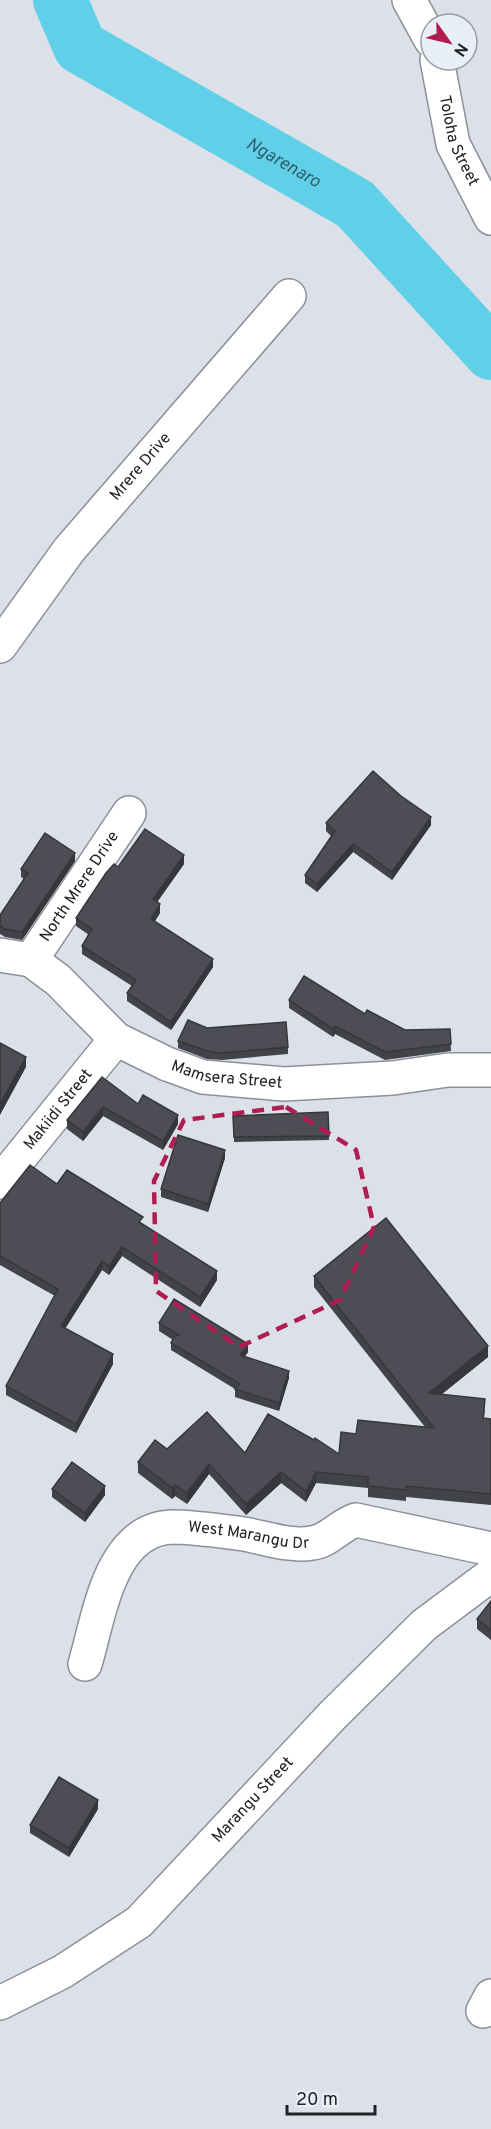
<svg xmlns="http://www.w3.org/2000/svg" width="491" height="2129" font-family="Overpass,sans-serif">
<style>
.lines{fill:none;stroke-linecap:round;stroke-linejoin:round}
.river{stroke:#60d0e9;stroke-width:54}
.minor-casing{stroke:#8c9098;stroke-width:36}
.minor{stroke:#fff;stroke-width:33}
.wall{fill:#424349}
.shaded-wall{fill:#36373c}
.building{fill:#4d4e55;stroke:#36373c;stroke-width:1.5}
.marked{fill:none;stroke:#af1e4e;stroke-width:4.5;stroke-dasharray:12 8;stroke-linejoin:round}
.labels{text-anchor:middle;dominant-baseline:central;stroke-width:6;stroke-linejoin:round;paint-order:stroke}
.street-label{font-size:16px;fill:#202225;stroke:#e9eff7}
.water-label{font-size:18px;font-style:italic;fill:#2f5f6b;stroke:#e9eff7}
</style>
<rect width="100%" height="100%" fill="#dce1e9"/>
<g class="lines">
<path class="river" id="s1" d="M 60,0 L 80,47 L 355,204 L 491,353"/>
<defs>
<g id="minor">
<path d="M 409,0 L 431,40"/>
<path id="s2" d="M 437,60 L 453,144 L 491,218"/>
<path id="s3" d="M 0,646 L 69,550 L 289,296"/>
<path id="s4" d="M 0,955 L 31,960 L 58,980 L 116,1039 L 167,1064 L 203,1077 L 284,1084 L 393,1078 L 448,1070 L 491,1070"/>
<path id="s5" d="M 31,960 L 129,813"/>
<path id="s6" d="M 0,1182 L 116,1039"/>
<path id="s7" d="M 85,1664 C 99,1618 109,1529 172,1527 C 195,1527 221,1531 244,1534 C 266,1538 291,1547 312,1543 C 329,1541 340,1525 356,1520 L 491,1549"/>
<path id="s8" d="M 0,2003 L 62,1972 L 139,1922 L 332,1716 L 424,1625 L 491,1575"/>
<path d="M 483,2011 L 491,1996"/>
</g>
</defs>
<use href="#minor" class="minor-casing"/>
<use href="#minor" class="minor"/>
</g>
<path class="wall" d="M 326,823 L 431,825 L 392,880 L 353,852 L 317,892 L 305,883 L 305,875 L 331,836 L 326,831 Z
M 75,861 L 22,940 L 5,937 L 0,934 L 0,915 L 24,879 L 21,877 L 21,869 Z
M 184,864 L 157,902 L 160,913 L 155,921 L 213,967 L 171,1030 L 127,1001 L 127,993 L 132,986 L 82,954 L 82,946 L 89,935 L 76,926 L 76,918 L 118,867 Z
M 289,1000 L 365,1014 L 405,1030 L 450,1029 L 451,1051 L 385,1060 L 335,1034 L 333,1037 L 289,1008 Z
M 207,1028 L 288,1047 L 288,1054 L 222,1060 L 207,1059 L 178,1048 L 178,1041 Z
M 102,1077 L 138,1104 L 178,1124 L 163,1150 L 103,1116 L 83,1141 L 67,1129 L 67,1120 Z
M 328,1112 L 329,1140 L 234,1142 L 233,1116 Z
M 225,1158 L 208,1212 L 161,1197 L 161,1189 Z
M 57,1184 L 143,1225 L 217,1280 L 200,1307 L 122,1256 L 109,1275 L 102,1270 L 65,1329 L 113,1364 L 76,1433 L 6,1395 L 6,1386 L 55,1296 L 0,1265 L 0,1203 Z
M 314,1276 L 488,1357 L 441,1395 L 485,1410 L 484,1418 L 491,1419 L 491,1505 L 406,1497 L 406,1501 L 368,1497 L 368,1488 L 316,1483 L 306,1502 L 281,1483 L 246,1515 L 209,1474 L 187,1504 L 175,1496 L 172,1499 L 138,1473 L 138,1462 L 167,1449 L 245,1453 L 339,1454 L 356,1434 L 425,1427 L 314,1287 Z
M 159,1323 L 248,1352 L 245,1356 L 289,1378 L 279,1411 L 235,1397 L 235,1389 L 171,1350 L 171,1343 L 173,1340 L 159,1331 Z
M 52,1489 L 105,1495 L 85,1522 L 52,1497 Z
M 491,1601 L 491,1640 L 477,1629 L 477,1619 Z
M 98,1809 L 69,1857 L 30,1833 L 30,1825 Z"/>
<path class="shaded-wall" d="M 431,817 L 431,825 L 392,880 L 392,872 Z
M 353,844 L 353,852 L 317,892 L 317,884 Z
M 75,853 L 75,861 L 22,940 L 22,932 Z
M 184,855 L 184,864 L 153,908 L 153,899 Z
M 160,904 L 160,913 L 151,927 L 151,919 Z
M 213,959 L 213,967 L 171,1030 L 171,1022 Z
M 335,1026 L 335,1034 L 333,1037 L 333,1029 Z
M 26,1057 L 26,1067 L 0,1115 L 0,1104 Z
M 103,1107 L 103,1116 L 83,1141 L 83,1132 Z
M 178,1115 L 178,1124 L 163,1150 L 163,1141 Z
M 225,1150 L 225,1158 L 208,1212 L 208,1204 Z
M 122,1247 L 122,1256 L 109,1275 L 109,1266 Z
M 102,1261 L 102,1270 L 61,1335 L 61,1326 Z
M 217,1271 L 217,1280 L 200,1307 L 200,1297 Z
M 248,1344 L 248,1352 L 240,1363 L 240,1355 Z
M 488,1346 L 488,1357 L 429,1404 L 429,1393 Z
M 113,1354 L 113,1364 L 76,1433 L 76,1424 Z
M 289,1371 L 289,1378 L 279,1411 L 279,1403 Z
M 209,1464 L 209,1474 L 187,1504 L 187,1493 Z
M 281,1472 L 281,1483 L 246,1515 L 246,1504 Z
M 316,1472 L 316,1483 L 306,1502 L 306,1491 Z
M 175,1485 L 175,1496 L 172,1499 L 172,1488 Z
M 105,1486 L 105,1495 L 85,1522 L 85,1513 Z
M 98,1800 L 98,1809 L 69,1857 L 69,1848 Z"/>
<path class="building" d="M 373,771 L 401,796 L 431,817 L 392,872 L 353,844 L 317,884 L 305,875 L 335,831 L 326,823 Z
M 145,829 L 184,855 L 153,899 L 160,904 L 151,919 L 213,959 L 171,1022 L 127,993 L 136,980 L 82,946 L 92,929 L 76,918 L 106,873 L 114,864 L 118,867 Z
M 45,833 L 75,853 L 22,932 L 5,929 L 0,926 L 0,915 L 28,873 L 21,869 Z
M 304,976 L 365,1014 L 367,1010 L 405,1030 L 450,1029 L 451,1044 L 385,1052 L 335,1026 L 333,1029 L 289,1000 Z
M 188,1020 L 207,1028 L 286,1022 L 288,1047 L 222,1053 L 207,1051 L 178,1041 Z
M 0,1043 L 26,1057 L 0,1104 Z
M 102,1077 L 138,1104 L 143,1095 L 178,1115 L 163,1141 L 103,1107 L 83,1132 L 67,1120 Z
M 328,1112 L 329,1136 L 234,1137 L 233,1116 Z
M 178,1135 L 225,1150 L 208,1204 L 161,1189 Z
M 30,1165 L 57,1184 L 67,1170 L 143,1217 L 139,1222 L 217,1271 L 200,1297 L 122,1247 L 109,1266 L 102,1261 L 61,1326 L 113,1354 L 76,1424 L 6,1386 L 58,1289 L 0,1256 L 0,1203 Z
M 386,1218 L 488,1346 L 429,1393 L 485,1399 L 483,1418 L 491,1419 L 491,1494 L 406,1486 L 406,1490 L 368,1486 L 368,1477 L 316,1472 L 306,1491 L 281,1472 L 246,1504 L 209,1464 L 187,1493 L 175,1485 L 172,1488 L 138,1462 L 155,1440 L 167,1449 L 207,1412 L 245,1453 L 268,1414 L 314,1440 L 315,1438 L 339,1454 L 341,1432 L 356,1434 L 358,1420 L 434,1428 L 314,1276 Z
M 174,1299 L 248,1344 L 240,1355 L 289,1371 L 279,1403 L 235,1389 L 240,1384 L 171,1343 L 175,1335 L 180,1336 L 159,1323 Z
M 72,1462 L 105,1486 L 85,1513 L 52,1489 Z
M 491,1601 L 491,1630 L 477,1619 Z
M 59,1777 L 98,1800 L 69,1848 L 30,1825 Z"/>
<path class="marked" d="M 286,1107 L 356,1150 L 374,1227 L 340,1300 L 239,1347 L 156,1291 L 154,1181 L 184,1120 Z"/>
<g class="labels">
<g class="street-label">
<text stroke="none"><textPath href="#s2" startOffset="84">Toloha Street</textPath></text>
<text stroke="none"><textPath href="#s3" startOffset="228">Mrere Drive</textPath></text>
<text stroke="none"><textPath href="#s5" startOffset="88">North Mrere Drive</textPath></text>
<text stroke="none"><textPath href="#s4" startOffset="266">Mamsera Street</textPath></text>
<text stroke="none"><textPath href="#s6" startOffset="93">Makiidi Street</textPath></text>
<text stroke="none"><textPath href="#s7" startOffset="252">West Marangu Dr</textPath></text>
<text stroke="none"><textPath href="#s8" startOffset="328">Marangu Street</textPath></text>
</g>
<g class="water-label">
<text stroke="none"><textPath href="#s1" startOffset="285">Ngarenaro</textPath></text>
</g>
</g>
<g transform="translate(449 42) rotate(124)"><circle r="28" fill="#e9eff7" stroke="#999da3" stroke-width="1.5"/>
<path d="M0-4.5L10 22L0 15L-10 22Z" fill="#af1e4e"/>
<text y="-9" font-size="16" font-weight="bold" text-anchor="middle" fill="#202225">N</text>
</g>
<path d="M287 2105v9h88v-9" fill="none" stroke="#202225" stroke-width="3"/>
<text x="296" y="2105" font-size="18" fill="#202225" stroke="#e9eff7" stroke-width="4.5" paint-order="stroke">20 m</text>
</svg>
